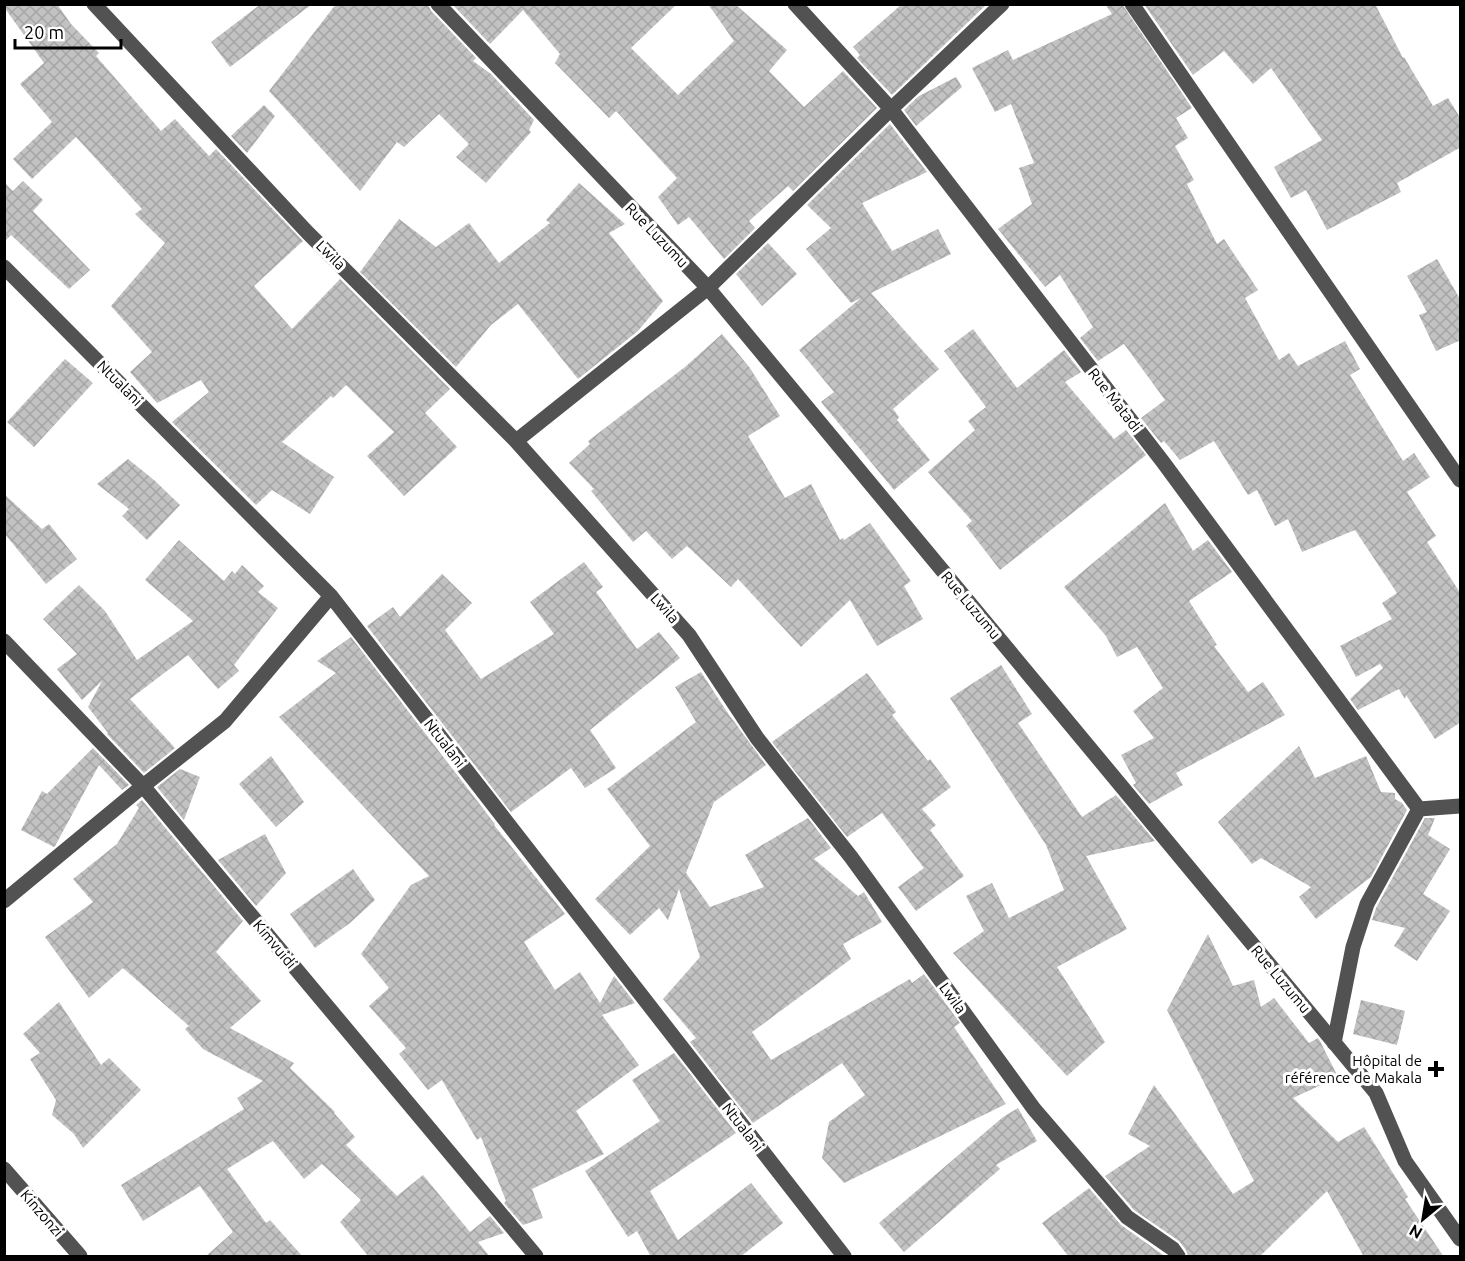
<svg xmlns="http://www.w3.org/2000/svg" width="1465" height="1261" font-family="Ubuntu,sans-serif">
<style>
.building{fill:url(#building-cross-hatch)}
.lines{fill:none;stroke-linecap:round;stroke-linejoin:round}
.minor{stroke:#525252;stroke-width:15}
.poi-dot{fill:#000;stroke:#fff;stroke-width:2}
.labels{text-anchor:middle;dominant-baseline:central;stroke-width:6;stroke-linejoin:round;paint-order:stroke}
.street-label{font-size:15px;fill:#000;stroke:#fff}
.poi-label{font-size:15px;fill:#000;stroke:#fff;text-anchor:end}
</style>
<defs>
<pattern id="building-cross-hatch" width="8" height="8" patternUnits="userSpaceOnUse" patternTransform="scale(1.5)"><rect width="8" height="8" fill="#c2c2c2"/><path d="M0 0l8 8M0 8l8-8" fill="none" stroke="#a5a5a5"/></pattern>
</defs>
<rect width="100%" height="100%" fill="#fff"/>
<path class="building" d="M 4,4 L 57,4 L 71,24 L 99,53 L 96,56 L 161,131 L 175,119 L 209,156 L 216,149 L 303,241 L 254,286 L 292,329 L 340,279 L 450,389 L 425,413 L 457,447 L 404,496 L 367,456 L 394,432 L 346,385 L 333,398 L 331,396 L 282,442 L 334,477 L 310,514 L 272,490 L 256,505 L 172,422 L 209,392 L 201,380 L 157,403 L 130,372 L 152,352 L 111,306 L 165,243 L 135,214 L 142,209 L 76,137 L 32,179 L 13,159 L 52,122 L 20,84 L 44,63 L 4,7 Z
M 261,4 L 312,4 L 230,67 L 211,42 Z
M 336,4 L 428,4 L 431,11 L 476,58 L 473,61 L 491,74 L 534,120 L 529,130 L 531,132 L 486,183 L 456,157 L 469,144 L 439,114 L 404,147 L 397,142 L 360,191 L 269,91 Z
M 452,4 L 677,4 L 631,48 L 678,95 L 734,41 L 708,4 L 735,4 L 787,50 L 769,71 L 804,107 L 843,71 L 877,108 L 793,191 L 788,186 L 749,221 L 755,228 L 724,259 L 689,217 L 678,225 L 658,197 L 677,178 L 616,111 L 609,118 L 555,63 L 560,54 L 523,10 L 490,44 Z
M 902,4 L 987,4 L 892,95 L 857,58 L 860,55 L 853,47 Z
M 1105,4 L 1122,4 L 1192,108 L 1176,118 L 1188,138 L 1175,146 L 1194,180 L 1187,184 L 1217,244 L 1224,239 L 1258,290 L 1245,298 L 1279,360 L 1289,353 L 1298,366 L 1345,341 L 1360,369 L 1350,375 L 1403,461 L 1414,453 L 1430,477 L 1407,492 L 1436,536 L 1427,542 L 1461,594 L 1461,722 L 1435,739 L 1406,695 L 1405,699 L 1399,689 L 1358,710 L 1350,699 L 1383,668 L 1380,664 L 1356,677 L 1340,646 L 1392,619 L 1382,603 L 1397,593 L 1355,530 L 1302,552 L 1288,519 L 1275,526 L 1257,490 L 1248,495 L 1214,441 L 1180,460 L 1164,441 L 1161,443 L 1141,418 L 1165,400 L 1124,344 L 1098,361 L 1080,338 L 1093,327 L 1060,275 L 1045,287 L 998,229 L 1032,204 L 1019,168 L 1034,163 L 1011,104 L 995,112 L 972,68 L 1008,50 L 1013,60 L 1112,14 Z
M 1144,4 L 1375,4 L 1403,58 L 1404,57 L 1433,106 L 1448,98 L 1461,119 L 1461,147 L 1397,183 L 1401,192 L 1327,230 L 1306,190 L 1291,198 L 1274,167 L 1322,140 L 1271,68 L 1253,84 L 1224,51 L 1193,75 Z
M 956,77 L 962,87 L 916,126 L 904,110 L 919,96 Z
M 264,105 L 275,116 L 247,153 L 231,136 Z
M 890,124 L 927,172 L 862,203 L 892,251 L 938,229 L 951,254 L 871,293 L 939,369 L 893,409 L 899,417 L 897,420 L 930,460 L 894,490 L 821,402 L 834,392 L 799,350 L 861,298 L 851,303 L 806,249 L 831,228 L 807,205 Z
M 23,181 L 43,200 L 33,211 L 90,270 L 69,289 L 11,235 L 4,242 L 4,182 L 13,191 Z
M 579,183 L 625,224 L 609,233 L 663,301 L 638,331 L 578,379 L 518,304 L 491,325 L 456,367 L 360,272 L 399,219 L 436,247 L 469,223 L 499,263 L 550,223 L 546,220 Z
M 768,243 L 797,274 L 762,306 L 736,274 Z
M 1437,259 L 1461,301 L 1461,340 L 1436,351 L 1419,315 L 1427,312 L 1407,276 Z
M 973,329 L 1017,388 L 1064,350 L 1081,372 L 1065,382 L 1114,439 L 1126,430 L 1146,455 L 1000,570 L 966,526 L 972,521 L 928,472 L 975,430 L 968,421 L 986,407 L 944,351 Z
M 722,334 L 750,368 L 780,416 L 748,436 L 785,498 L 811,484 L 840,540 L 843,538 L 844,540 L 870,523 L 911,581 L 904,586 L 923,619 L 877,646 L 850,600 L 801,647 L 738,579 L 731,587 L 687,546 L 672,559 L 646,531 L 633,542 L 591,491 L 594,489 L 569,463 L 590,444 L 588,441 L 685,367 Z
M 65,359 L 93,383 L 34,447 L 7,422 Z
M 128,459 L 154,480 L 180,505 L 147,540 L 122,516 L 129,509 L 97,484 Z
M 4,494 L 42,529 L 49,524 L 77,559 L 46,584 L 4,533 Z
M 1165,503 L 1193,551 L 1208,540 L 1232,572 L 1189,601 L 1217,645 L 1214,646 L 1248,692 L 1263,682 L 1285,715 L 1176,773 L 1183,785 L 1149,804 L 1133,785 L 1136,783 L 1121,755 L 1154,738 L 1133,711 L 1163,688 L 1137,647 L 1117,657 L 1106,636 L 1064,587 Z
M 179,540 L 224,581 L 232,571 L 235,574 L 242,565 L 264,586 L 258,592 L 278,608 L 234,665 L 239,671 L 218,689 L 188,655 L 130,699 L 175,748 L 144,773 L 107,734 L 108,733 L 88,707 L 102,681 L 82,700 L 57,669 L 77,654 L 43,619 L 79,585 L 105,611 L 137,660 L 193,621 L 145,580 Z
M 584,562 L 603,587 L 596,592 L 637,649 L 659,632 L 680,658 L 590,730 L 616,768 L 585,788 L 571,768 L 511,812 L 367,626 L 393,607 L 400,617 L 442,574 L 472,603 L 445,630 L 481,679 L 554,634 L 530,602 Z
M 351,637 L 495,824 L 494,825 L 565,914 L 524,942 L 555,990 L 580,972 L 600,1003 L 614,976 L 635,1003 L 602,1015 L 639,1065 L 576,1111 L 604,1154 L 532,1189 L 543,1218 L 523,1225 L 504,1203 L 506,1201 L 481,1137 L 477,1140 L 442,1080 L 428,1090 L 399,1054 L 406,1048 L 369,1006 L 389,988 L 361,954 L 411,885 L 429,876 L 279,717 L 336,673 L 317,661 Z
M 1001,665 L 1032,714 L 1018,723 L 1082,817 L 1116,795 L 1155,841 L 1086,856 L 1127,929 L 1057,967 L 1105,1042 L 1067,1076 L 953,953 L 984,931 L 966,896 L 992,883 L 1009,918 L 1064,890 L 1046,845 L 950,698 Z
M 701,672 L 727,712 L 766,765 L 714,802 L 686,873 L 710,907 L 764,887 L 745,855 L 808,818 L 831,848 L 814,859 L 858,896 L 864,892 L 882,922 L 843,944 L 851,959 L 752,1032 L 771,1060 L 910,979 L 912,983 L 924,974 L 960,1023 L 954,1027 L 1006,1104 L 844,1183 L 822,1158 L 829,1122 L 865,1095 L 842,1063 L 753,1123 L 690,1042 L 696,1038 L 663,999 L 700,957 L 679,889 L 668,920 L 659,908 L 630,935 L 595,899 L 650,846 L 607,789 L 696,722 L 675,687 Z
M 867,673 L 896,712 L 892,715 L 928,761 L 930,759 L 951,787 L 922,809 L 936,825 L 930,830 L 964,876 L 916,911 L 898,887 L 924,868 L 882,813 L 847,837 L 772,742 Z
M 1299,746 L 1315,778 L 1366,756 L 1381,792 L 1395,793 L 1395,799 L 1402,803 L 1407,810 L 1371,877 L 1316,919 L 1299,897 L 1311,887 L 1261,858 L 1252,864 L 1218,822 Z
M 93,748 L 129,785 L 122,790 L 99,765 L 55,846 L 54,847 L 21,830 L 42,791 L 47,794 Z
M 271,756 L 304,802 L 276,827 L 239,784 Z
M 180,769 L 200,777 L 184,820 L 157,787 Z
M 142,800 L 243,921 L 216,952 L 261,1001 L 230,1028 L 294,1063 L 290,1068 L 335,1112 L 334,1113 L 355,1137 L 346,1145 L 397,1196 L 423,1175 L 470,1232 L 490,1216 L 504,1233 L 478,1242 L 490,1257 L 369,1257 L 340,1222 L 361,1200 L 322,1164 L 304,1179 L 273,1141 L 227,1169 L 266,1223 L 270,1220 L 303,1257 L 205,1257 L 233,1232 L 200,1186 L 143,1221 L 121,1185 L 244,1109 L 237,1098 L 263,1081 L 203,1049 L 185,1029 L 189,1026 L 123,968 L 89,998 L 45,937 L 93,902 L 73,879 L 117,844 L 139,808 L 136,805 Z
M 1425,818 L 1435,818 L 1428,835 L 1450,849 L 1423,894 L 1450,911 L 1417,961 L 1394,946 L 1405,928 L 1372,920 L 1376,908 Z
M 265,834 L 286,873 L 256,906 L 218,860 Z
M 353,869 L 375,900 L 350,923 L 315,948 L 290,914 Z
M 1208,934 L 1233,986 L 1254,980 L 1261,1007 L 1274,998 L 1309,1043 L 1318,1038 L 1320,1041 L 1338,1077 L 1293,1098 L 1338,1142 L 1364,1127 L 1408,1197 L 1405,1199 L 1444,1257 L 1364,1257 L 1327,1191 L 1259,1257 L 1188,1257 L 1186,1250 L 1179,1241 L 1134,1210 L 1105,1176 L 1150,1146 L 1128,1134 L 1154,1085 L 1233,1194 L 1254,1181 L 1167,1010 Z
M 1361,1000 L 1405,1011 L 1397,1045 L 1353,1034 Z
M 59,1002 L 101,1065 L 109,1058 L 141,1090 L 83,1148 L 74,1134 L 52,1115 L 56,1100 L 30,1059 L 40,1053 L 23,1034 Z
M 674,1053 L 736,1133 L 650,1191 L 678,1240 L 751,1183 L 783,1223 L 740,1257 L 651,1257 L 637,1231 L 628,1237 L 585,1171 L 660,1121 L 632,1080 Z
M 1018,1108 L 1037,1141 L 996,1165 L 1000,1169 L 904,1252 L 879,1223 L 1003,1117 Z
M 1089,1188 L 1121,1225 L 1166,1257 L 1069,1257 L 1042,1223 Z"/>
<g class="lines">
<path class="minor" d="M 94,4 L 307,232 L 516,441 L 689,635 L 757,738 L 851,857 L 1034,1109 L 1127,1217 L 1173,1249 L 1178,1256
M 438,4 L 708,288 L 1376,1093 L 1405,1161 L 1460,1239
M 795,4 L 891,109 L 1163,462 L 1419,809
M 1132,4 L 1460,480
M 4,267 L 331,596 L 844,1256
M 516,441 L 708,288 L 891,109 L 1002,4
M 4,641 L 143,786 L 536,1256
M 4,901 L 143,786 L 225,721 L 331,596
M 1334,1043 L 1353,947 L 1367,904 L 1419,809 L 1460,806
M 4,1169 L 80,1256"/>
</g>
<path class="poi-dot" d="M1433 1060h6v6h6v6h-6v6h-6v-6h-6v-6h6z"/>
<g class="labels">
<g class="street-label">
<text transform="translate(657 235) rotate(46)">Rue Luzumu</text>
<text transform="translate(331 255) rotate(45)">Lwila</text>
<text transform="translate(120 383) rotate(45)">Ntualani</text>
<text transform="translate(1115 400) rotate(52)">Rue Matadi</text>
<text transform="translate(971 605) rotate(50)">Rue Luzumu</text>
<text transform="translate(665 608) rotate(48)">Lwila</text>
<text transform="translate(445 743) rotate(52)">Ntualani</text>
<text transform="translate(275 944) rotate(50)">Kimvuidi</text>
<text transform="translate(1281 979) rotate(50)">Rue Luzumu</text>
<text transform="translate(953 998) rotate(54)">Lwila</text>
<text transform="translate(743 1127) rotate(52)">Ntualani</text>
<text transform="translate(42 1213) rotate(49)">Kinzonzi</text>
</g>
<g class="poi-label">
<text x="1422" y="1060">Hôpital de<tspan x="1422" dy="17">référence de Makala</tspan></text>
</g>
</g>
<rect width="1465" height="1261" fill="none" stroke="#000000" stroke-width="12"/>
<g transform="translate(1423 1219) rotate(210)" stroke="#ffffff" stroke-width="4.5" paint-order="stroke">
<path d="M0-4.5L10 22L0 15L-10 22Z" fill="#000000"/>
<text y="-9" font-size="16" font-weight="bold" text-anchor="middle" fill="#000000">N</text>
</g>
<path d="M15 39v9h106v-9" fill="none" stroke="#000000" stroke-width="3"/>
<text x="24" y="39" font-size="18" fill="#000000" stroke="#ffffff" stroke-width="4.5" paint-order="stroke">20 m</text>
</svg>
